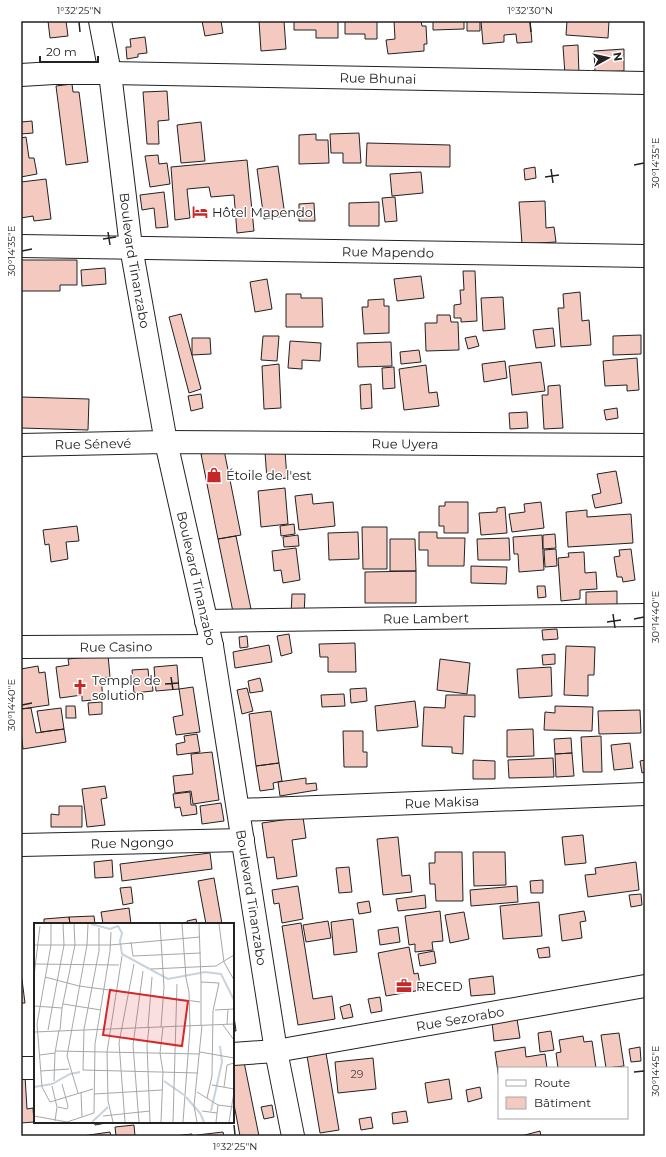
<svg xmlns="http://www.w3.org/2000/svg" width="666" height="1157" font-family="Montserrat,sans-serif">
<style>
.building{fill:#f3c9c0;stroke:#222}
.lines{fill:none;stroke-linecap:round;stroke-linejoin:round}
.minor-casing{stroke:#222;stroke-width:24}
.minor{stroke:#fff;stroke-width:22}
.ticks{fill:none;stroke:#222;stroke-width:1.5}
.labels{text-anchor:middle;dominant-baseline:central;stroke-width:3;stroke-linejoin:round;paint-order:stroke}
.number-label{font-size:11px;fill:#564c4a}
.street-label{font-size:13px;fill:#222;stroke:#fff}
.poi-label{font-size:13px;fill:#222;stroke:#fff;text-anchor:start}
.inset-river{fill:none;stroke:#c7d3dd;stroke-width:2}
.inset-road{fill:none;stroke:#a7a7a7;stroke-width:1}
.view{fill:#d62828;fill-opacity:0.15;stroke:#d62828;stroke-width:2}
.inset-edge{fill:none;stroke:#222;stroke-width:2}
.neatline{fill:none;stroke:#222;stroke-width:1.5}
.ticks-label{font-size:10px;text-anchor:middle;fill:#222}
</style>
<rect width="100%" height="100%" fill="#fff"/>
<path class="building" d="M 48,21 L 66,21 L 68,36 L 50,38 Z
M 202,21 L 221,21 L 223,33 L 205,36 Z
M 259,21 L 284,21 L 286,49 L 261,51 Z
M 294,21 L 338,21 L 338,38 L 316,38 L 316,30 L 294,30 Z
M 345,21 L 377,21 L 377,39 L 365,39 L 365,34 L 345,34 Z
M 394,21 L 421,21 L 422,26 L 426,26 L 427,44 L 424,44 L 424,51 L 388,54 L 386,40 L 395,39 Z
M 433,21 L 464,21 L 464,29 L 433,30 Z
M 467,21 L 480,21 L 480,31 L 467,31 Z
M 481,21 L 530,21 L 532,42 L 517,43 L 516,34 L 504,35 L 504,42 L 483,44 Z
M 567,21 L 609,21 L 608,38 L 566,35 Z
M 145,37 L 147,53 L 138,54 L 138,57 L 127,59 L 126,47 L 131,47 L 130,39 Z
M 578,45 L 579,75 L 565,75 L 563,46 Z
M 624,49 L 624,71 L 595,72 L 594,51 Z
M 72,84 L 73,92 L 79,92 L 88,162 L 66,165 L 56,86 Z
M 167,91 L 169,120 L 158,121 L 159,144 L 147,144 L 143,92 Z
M 32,121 L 33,133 L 21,134 L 21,122 Z
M 201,122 L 205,161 L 181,163 L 177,125 Z
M 359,133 L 361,163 L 343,163 L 343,153 L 331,153 L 330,134 Z
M 316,134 L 316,140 L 328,140 L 329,163 L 299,164 L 299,135 Z
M 26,137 L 29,158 L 34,158 L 37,174 L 21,177 L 21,138 Z
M 367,143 L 450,145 L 450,167 L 366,166 Z
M 158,155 L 159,164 L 167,163 L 170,184 L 150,187 L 145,156 Z
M 247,160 L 254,231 L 237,233 L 234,195 L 211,197 L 209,187 L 187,189 L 190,218 L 175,220 L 171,167 Z
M 278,166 L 285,216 L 264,219 L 257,169 Z
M 535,167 L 536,178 L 525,180 L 524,169 Z
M 421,172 L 423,193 L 392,196 L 390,174 Z
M 46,179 L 51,219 L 34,221 L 33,216 L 21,218 L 21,182 Z
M 164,192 L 168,227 L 156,228 L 154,208 L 142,210 L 140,195 Z
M 395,197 L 397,221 L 385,222 L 382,198 Z
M 545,201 L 546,228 L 554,227 L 556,242 L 522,244 L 519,202 Z
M 379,202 L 379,226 L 349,226 L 349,203 Z
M 314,203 L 315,221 L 299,221 L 299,204 Z
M 21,260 L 77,260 L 77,285 L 60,285 L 60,291 L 21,291 Z
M 105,268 L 106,284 L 82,286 L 81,270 Z
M 463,271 L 475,271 L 477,321 L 461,322 L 461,318 L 454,318 L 454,305 L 461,304 L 460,290 L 464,290 Z
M 421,276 L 424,298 L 397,301 L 394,279 Z
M 267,279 L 272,309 L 255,312 L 250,282 Z
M 580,292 L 582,321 L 589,320 L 591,345 L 561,347 L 558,308 L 564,308 L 563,294 Z
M 286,294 L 301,294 L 301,298 L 322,298 L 323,327 L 286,327 Z
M 503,297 L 505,329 L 483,331 L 481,298 Z
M 384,299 L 384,306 L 389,306 L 389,333 L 364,334 L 362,307 L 368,307 L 368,300 Z
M 181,314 L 201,389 L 189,393 L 169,317 Z
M 437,315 L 450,315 L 451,322 L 458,322 L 459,350 L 426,351 L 425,323 L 437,323 Z
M 553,328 L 555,346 L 536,348 L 533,330 Z
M 641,335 L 641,354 L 613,355 L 613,336 Z
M 263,336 L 279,336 L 277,361 L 261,360 Z
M 476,336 L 479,346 L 468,349 L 465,338 Z
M 192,338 L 210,338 L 211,354 L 192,355 Z
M 290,341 L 321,343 L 320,361 L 302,360 L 302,369 L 288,368 Z
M 391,342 L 392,366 L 358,367 L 357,343 Z
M 419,350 L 421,362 L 401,364 L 400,352 Z
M 637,358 L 639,390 L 627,391 L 627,385 L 605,386 L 603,361 Z
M 505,361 L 507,378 L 484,382 L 482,364 Z
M 541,362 L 545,391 L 512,395 L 509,366 Z
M 279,364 L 281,408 L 264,409 L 262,366 Z
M 426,365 L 429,393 L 437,392 L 439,406 L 404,410 L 399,369 Z
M 394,367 L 395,388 L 383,389 L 382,368 Z
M 371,384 L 372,408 L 361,409 L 360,385 Z
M 560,385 L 563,428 L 544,429 L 542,395 L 548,395 L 548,386 Z
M 201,394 L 203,408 L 191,411 L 188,396 Z
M 21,397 L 89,399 L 88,430 L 21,428 Z
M 617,408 L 618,418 L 606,420 L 604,410 Z
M 527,412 L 528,428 L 510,429 L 509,413 Z
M 224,450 L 241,535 L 218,539 L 201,454 Z
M 285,451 L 287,478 L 267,480 L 265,452 Z
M 616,471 L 622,503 L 595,508 L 592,495 L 601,493 L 597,474 Z
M 285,488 L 288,524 L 261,527 L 258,491 Z
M 312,494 L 313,504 L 333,502 L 335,526 L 299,530 L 295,496 Z
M 445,502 L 468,502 L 468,533 L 444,533 L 444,526 L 439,526 L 439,506 L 445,506 Z
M 541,502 L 544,528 L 512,532 L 509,514 L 525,512 L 524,504 Z
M 505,507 L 507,533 L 481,535 L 479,513 L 497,512 L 497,508 Z
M 587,510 L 587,517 L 631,514 L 633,543 L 568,547 L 566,512 Z
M 294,524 L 295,534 L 281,536 L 280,526 Z
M 77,526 L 79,541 L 66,542 L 68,559 L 51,562 L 49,544 L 45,545 L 43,530 Z
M 362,527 L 387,527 L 387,569 L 363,569 Z
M 358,532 L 359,559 L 329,560 L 328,533 Z
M 419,532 L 437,532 L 437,538 L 465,538 L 464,566 L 428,566 L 428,550 L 419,550 Z
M 555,534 L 556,548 L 543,549 L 543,535 Z
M 298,535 L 299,546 L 284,547 L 283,537 Z
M 542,535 L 544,570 L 519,572 L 518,554 L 514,554 L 513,537 Z
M 236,536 L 251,609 L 233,612 L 218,539 Z
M 509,538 L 510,560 L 478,560 L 477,539 Z
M 390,539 L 415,539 L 416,571 L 390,571 Z
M 296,548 L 300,580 L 283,583 L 281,570 L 274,571 L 272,551 Z
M 556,549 L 557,566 L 545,567 L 544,550 Z
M 631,549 L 635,580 L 623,582 L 622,577 L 617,577 L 614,557 L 620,556 L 619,550 Z
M 584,552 L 585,573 L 596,572 L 597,589 L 580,590 L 580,599 L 561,601 L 558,558 L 569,557 L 568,553 Z
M 471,566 L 507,567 L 506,584 L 471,583 Z
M 416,571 L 416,603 L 365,603 L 365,572 Z
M 537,586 L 545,586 L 546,597 L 538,598 Z
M 617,591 L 617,605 L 586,606 L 586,592 Z
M 292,594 L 305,594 L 304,616 L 291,615 Z
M 557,629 L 558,639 L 543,640 L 542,630 Z
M 289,634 L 292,653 L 281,656 L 277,636 Z
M 247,636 L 248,647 L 240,648 L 239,637 Z
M 355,643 L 356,672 L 328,672 L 328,657 L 320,657 L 319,644 Z
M 269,645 L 272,662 L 235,668 L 233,652 Z
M 566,646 L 595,647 L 594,675 L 588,675 L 588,696 L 564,695 Z
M 555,654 L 555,664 L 543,665 L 542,655 Z
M 108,655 L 110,677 L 101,678 L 103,699 L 82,701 L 82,695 L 60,698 L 56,667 L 69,665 L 68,659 Z
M 440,659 L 470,663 L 467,694 L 437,690 Z
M 177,665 L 179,689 L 156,691 L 154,667 Z
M 38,666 L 39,673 L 45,672 L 49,705 L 21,709 L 21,669 Z
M 551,667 L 552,696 L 519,698 L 517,669 Z
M 148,669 L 149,680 L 152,680 L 153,691 L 134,693 L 132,670 Z
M 260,678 L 263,691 L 250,693 L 248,681 Z
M 193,687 L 200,732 L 176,735 L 173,717 L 183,715 L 179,689 Z
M 247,688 L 253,711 L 242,714 L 237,690 Z
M 366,688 L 367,701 L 351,703 L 350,689 Z
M 344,694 L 345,706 L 322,707 L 321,695 Z
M 446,695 L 475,695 L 475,717 L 464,716 L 463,754 L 452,753 L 452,747 L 422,746 L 424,707 L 445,708 Z
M 415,701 L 418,727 L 377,731 L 375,706 Z
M 102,702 L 102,714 L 89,715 L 88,703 Z
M 66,706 L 75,706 L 76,718 L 66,718 Z
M 555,706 L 593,707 L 592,731 L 544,730 L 545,712 L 555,713 Z
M 31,708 L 36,733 L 64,729 L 66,742 L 23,749 L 21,732 L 21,709 Z
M 61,708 L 64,729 L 41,732 L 37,711 Z
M 640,710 L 641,733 L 599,734 L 598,711 Z
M 271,711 L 279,763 L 256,766 L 249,714 Z
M 533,729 L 534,756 L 507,757 L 507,730 Z
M 343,731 L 363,731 L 363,752 L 367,752 L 367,767 L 344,767 Z
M 197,734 L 200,752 L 177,755 L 176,744 L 185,742 L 184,736 Z
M 601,736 L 602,772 L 583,772 L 581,737 Z
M 571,738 L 572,753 L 555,754 L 554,739 Z
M 630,743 L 633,768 L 614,770 L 611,745 Z
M 212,752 L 219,800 L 193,804 L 191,791 L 175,793 L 173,776 L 193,774 L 191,754 Z
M 572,753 L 574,776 L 556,777 L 555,754 Z
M 553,758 L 554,777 L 509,778 L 508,760 Z
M 473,760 L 495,761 L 495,779 L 473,779 Z
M 645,760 L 645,772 L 642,773 L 640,761 Z
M 279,763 L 282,781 L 273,783 L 274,789 L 260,791 L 256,766 Z
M 306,778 L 306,784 L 316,783 L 317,790 L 280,796 L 278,782 Z
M 105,786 L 107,798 L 101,799 L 105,825 L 87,827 L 82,789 Z
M 190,792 L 191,805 L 196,805 L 197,814 L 182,816 L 180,807 L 175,808 L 173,794 Z
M 221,803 L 224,821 L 202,824 L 200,806 Z
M 59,806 L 82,806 L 82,827 L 51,827 L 51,814 L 59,815 Z
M 303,817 L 306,838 L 292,840 L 297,876 L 277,879 L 274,857 L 267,858 L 262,823 Z
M 583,835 L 586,863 L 565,865 L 562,837 Z
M 398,837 L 402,876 L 410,875 L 412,892 L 383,895 L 377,839 Z
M 435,852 L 462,852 L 463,901 L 436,901 L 435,884 L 430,884 L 429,863 L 435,863 Z
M 473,852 L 505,852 L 506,885 L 474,886 Z
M 210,853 L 212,869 L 122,881 L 120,864 Z
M 112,860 L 113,877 L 95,878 L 94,862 Z
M 636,862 L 639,890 L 588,897 L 585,875 L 596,874 L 595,868 Z
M 349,867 L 352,892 L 339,893 L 336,868 Z
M 214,878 L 222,924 L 206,924 L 198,881 Z
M 543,880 L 543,893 L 531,893 L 530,881 Z
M 298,886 L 303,919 L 282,923 L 279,903 L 274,904 L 272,890 Z
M 517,886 L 518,902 L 471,906 L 470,890 Z
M 131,887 L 133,903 L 123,905 L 120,888 Z
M 641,894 L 642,905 L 631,907 L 629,895 Z
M 425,895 L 426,908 L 398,911 L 396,899 Z
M 369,901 L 371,912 L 359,914 L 357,903 Z
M 539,902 L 542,936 L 503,939 L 500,906 Z
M 129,908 L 131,924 L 103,924 L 101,912 Z
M 440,911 L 443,941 L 432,942 L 433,950 L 415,952 L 415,944 L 409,945 L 405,916 Z
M 584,911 L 586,921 L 580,922 L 582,938 L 562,941 L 559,915 Z
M 464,912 L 469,939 L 450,943 L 445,915 Z
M 94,916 L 95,924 L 70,924 L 69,917 Z
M 69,917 L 70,924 L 44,924 L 44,919 Z
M 196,919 L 197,924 L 187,924 L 187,921 Z
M 353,919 L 357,952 L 334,955 L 331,922 Z
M 328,921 L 331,938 L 306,942 L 303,925 Z
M 301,923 L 313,999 L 332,996 L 335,1019 L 298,1025 L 282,926 Z
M 398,927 L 400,942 L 380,945 L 378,930 Z
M 409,947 L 414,974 L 418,973 L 421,990 L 386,996 L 378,953 Z
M 549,947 L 550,957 L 539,958 L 537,949 Z
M 434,951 L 436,963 L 420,966 L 418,954 Z
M 21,972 L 25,1003 L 21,1003 Z
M 493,976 L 495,994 L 471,996 L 469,979 Z
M 380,997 L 382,1011 L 371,1013 L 368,999 Z
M 350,1004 L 353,1017 L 343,1019 L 340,1007 Z
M 233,1009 L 236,1031 L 233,1031 Z
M 517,1019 L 520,1038 L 494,1041 L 492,1022 Z
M 551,1031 L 554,1050 L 540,1052 L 538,1033 Z
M 619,1033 L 624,1066 L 606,1068 L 601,1035 Z
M 583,1036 L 584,1042 L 592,1041 L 596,1068 L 558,1068 L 556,1053 L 561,1052 L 559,1040 Z
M 525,1047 L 526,1057 L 545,1054 L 547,1068 L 499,1068 L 499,1079 L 495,1052 Z
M 640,1047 L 641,1061 L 631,1062 L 629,1049 Z
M 326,1053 L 339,1130 L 320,1133 L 307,1056 Z
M 243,1057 L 259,1136 L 240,1136 L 233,1099 L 233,1059 Z
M 373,1058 L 376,1089 L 338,1093 L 335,1062 Z
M 21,1076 L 25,1076 L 27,1109 L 33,1108 L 34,1122 L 21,1123 Z
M 449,1079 L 452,1099 L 428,1103 L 425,1083 Z
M 480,1087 L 482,1098 L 468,1102 L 466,1090 Z
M 272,1105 L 274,1117 L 264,1119 L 261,1107 Z
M 406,1111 L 408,1122 L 393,1124 L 392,1113 Z
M 371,1117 L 373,1128 L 361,1130 L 359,1119 Z
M 94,1122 L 106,1122 L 106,1123 L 95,1125 Z
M 134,1125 L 135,1136 L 116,1136 L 115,1127 Z
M 540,1131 L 541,1136 L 521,1136 Z
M 110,1132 L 111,1136 L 82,1136 Z
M 223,1132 L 224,1136 L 197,1136 L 197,1135 Z
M 192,1134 L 192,1136 L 174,1136 Z"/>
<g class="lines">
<defs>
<g id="minor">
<path id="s1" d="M 100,21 L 110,73 L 131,247 L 166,442 L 212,646 L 276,1051 L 293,1136"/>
<path id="s2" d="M 21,75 L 54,73 L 110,73 L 645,83"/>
<path id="s3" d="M 21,246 L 645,256"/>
<path id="s4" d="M 21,445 L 166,442 L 645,445"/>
<path id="s5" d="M 206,621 L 645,615"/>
<path id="s6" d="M 21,647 L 212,646"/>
<path id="s7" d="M 239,810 L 645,794"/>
<path id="s8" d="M 21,845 L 243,840"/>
<path id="s9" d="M 233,1054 L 276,1051 L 645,986"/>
<path d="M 21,1068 L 35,1068"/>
</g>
</defs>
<use href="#minor" class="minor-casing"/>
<use href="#minor" class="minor"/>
</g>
<path class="ticks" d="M 79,22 L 80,32M 530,22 L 531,32M 634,165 L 644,163M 551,169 L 553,183M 545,177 L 559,175M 108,232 L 110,245M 103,239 L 116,237M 22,251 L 32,249M 613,614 L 615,628M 634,619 L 644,617M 607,622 L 621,620M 171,677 L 173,690M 165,684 L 179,683M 22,705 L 32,703M 634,1072 L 644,1071M 234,1125 L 235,1135"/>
<defs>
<symbol id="hotel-bare" viewBox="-9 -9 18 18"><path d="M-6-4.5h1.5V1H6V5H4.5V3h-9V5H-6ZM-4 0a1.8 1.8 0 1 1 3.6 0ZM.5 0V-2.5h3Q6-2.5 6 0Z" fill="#c62828" stroke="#fff" stroke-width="2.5" paint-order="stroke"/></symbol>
<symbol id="shop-bare" viewBox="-9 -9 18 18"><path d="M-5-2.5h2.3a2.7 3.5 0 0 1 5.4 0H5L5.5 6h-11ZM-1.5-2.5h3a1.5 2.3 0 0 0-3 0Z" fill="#c62828" stroke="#fff" stroke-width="2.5" paint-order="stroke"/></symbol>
<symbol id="church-bare" viewBox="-9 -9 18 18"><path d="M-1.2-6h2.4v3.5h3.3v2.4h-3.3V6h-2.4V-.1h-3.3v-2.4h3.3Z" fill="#c62828" stroke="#fff" stroke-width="2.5" paint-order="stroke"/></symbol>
<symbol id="office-bare" viewBox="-9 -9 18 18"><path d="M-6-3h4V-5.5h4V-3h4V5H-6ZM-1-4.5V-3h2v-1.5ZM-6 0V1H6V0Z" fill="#c62828" stroke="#fff" stroke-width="2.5" paint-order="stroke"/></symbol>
</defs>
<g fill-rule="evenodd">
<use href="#hotel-bare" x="189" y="201" width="22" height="22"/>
<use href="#shop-bare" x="203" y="464" width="22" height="22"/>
<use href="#church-bare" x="69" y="676" width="22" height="22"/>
<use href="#office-bare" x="393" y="975" width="22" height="22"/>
</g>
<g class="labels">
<g class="number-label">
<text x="357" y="1074">29</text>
</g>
<g class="street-label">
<text stroke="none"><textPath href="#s2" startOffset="357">Rue Bhunai</textPath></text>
<text stroke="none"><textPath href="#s3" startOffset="367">Rue Mapendo</textPath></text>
<text stroke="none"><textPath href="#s1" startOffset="242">Boulevard Tinanzabo</textPath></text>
<text stroke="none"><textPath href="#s4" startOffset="72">Rue Sénevé</textPath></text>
<text stroke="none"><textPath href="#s4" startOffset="384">Rue Uyera</textPath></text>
<text stroke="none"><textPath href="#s1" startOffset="566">Boulevard Tinanzabo</textPath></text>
<text stroke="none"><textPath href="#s5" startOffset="220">Rue Lambert</textPath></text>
<text stroke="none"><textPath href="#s6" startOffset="95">Rue Casino</textPath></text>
<text stroke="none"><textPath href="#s7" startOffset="203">Rue Makisa</textPath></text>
<text stroke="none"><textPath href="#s8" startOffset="111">Rue Ngongo</textPath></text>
<text stroke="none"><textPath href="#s1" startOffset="890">Boulevard Tinanzabo</textPath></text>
<text stroke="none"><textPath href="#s9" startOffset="230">Rue Sezorabo</textPath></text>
</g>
<g class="poi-label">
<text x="212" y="212">Hôtel Mapendo</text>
<text x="226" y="475">Étoile de l'est</text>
<text x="92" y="680">Temple de<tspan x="92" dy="15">solution</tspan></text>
<text x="416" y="986">RECED</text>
</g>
</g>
<g transform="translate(34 923)">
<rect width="200" height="200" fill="#fff"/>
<path class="inset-river" d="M 57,1 L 76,6 L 84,3 L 88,10 L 86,18 L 88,31 L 134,56 L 171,49 L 187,51 L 200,77M 130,158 L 150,172M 0,164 L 18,161 L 36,151 L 46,149M 152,174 L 166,190 L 170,199M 177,188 L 188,139 L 186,123M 58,199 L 74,184"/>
<path class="inset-road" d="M 17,1 L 17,22 L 3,101 L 8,164 L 16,179 L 59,166M 126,1 L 130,64 L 127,104M 148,1 L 152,55 L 155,69 L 156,105 L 149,199M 165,1 L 167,59M 185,1 L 190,39 L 200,57M 65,5 L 65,28 L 50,106 L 49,147 L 164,150M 97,19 L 99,33 L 167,30M 0,22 L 76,22 L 166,14M 0,41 L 85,42M 117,46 L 182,43 L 200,32M 0,53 L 6,3M 11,54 L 45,63 L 166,79M 29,81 L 67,87M 0,83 L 28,85M 181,87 L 200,86M 193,101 L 194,86M 167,102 L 167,59 L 185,60 L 179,88 L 178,153 L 173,175M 189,102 L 200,117M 114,104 L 118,54M 115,104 L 113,122 L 116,199M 14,107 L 30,22 L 29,1M 26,107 L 28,85 L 41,22 L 40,1M 0,109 L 200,101M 22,128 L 166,131M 166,129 L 200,135M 6,132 L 21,130M 7,148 L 35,146M 20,158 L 21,130 L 25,107M 178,162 L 200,166M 18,163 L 23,184 L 21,198M 190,164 L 193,142 L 200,140M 47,169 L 48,194M 163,169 L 184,182M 44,170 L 33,133 L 53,22 L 54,1M 60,171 L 128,167M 24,184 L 33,186 L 34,183 L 28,161M 168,188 L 183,190M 0,193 L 33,199 L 60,190 L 61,121 L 76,28 L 77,9M 69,193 L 116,188M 79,199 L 74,178 L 73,129 L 88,33M 91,199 L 85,120 L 100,41M 105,199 L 99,122 L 109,48M 127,199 L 129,149 L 126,130 L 129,104M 139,199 L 143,61M 163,199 L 160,183 L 168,102M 182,199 L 184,182 L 200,184M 195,199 L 200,169"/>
<path class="view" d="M 76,67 L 154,78 L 148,123 L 69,112 Z"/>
<rect width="200" height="200" class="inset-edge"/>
</g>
<rect width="666" height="1157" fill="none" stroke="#ffffff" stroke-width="44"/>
<rect x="498" y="1067" width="130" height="52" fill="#ffffff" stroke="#a7a7a7"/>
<rect x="506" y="1080" width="20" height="6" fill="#ffffff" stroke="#a7a7a7"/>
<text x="534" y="1087" font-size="12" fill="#222222">Route</text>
<rect x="506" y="1097" width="20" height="12" fill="#f3c9c0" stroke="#a7a7a7"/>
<text x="534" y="1107" font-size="12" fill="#222222">Bâtiment</text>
<g transform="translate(608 58) rotate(82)" stroke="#ffffff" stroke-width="3" paint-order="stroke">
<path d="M0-3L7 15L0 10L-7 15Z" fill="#222222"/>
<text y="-6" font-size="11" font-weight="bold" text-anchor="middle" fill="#222222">N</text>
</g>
<path d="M40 56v6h58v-6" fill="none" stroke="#222222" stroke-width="2"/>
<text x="46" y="56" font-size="12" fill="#222222" stroke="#ffffff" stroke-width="3" paint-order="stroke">20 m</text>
<rect x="22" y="22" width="622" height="1113" class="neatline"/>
<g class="ticks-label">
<text x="79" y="14">1°32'25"N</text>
<text x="530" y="14">1°32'30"N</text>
<text transform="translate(655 163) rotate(-90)" y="4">30°14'35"E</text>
<text transform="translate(11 251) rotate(-90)" y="4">30°14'35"E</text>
<text transform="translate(655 617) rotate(-90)" y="4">30°14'40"E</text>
<text transform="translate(11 705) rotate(-90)" y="4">30°14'40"E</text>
<text transform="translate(655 1071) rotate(-90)" y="4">30°14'45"E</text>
<text x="235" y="1150">1°32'25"N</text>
</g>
</svg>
